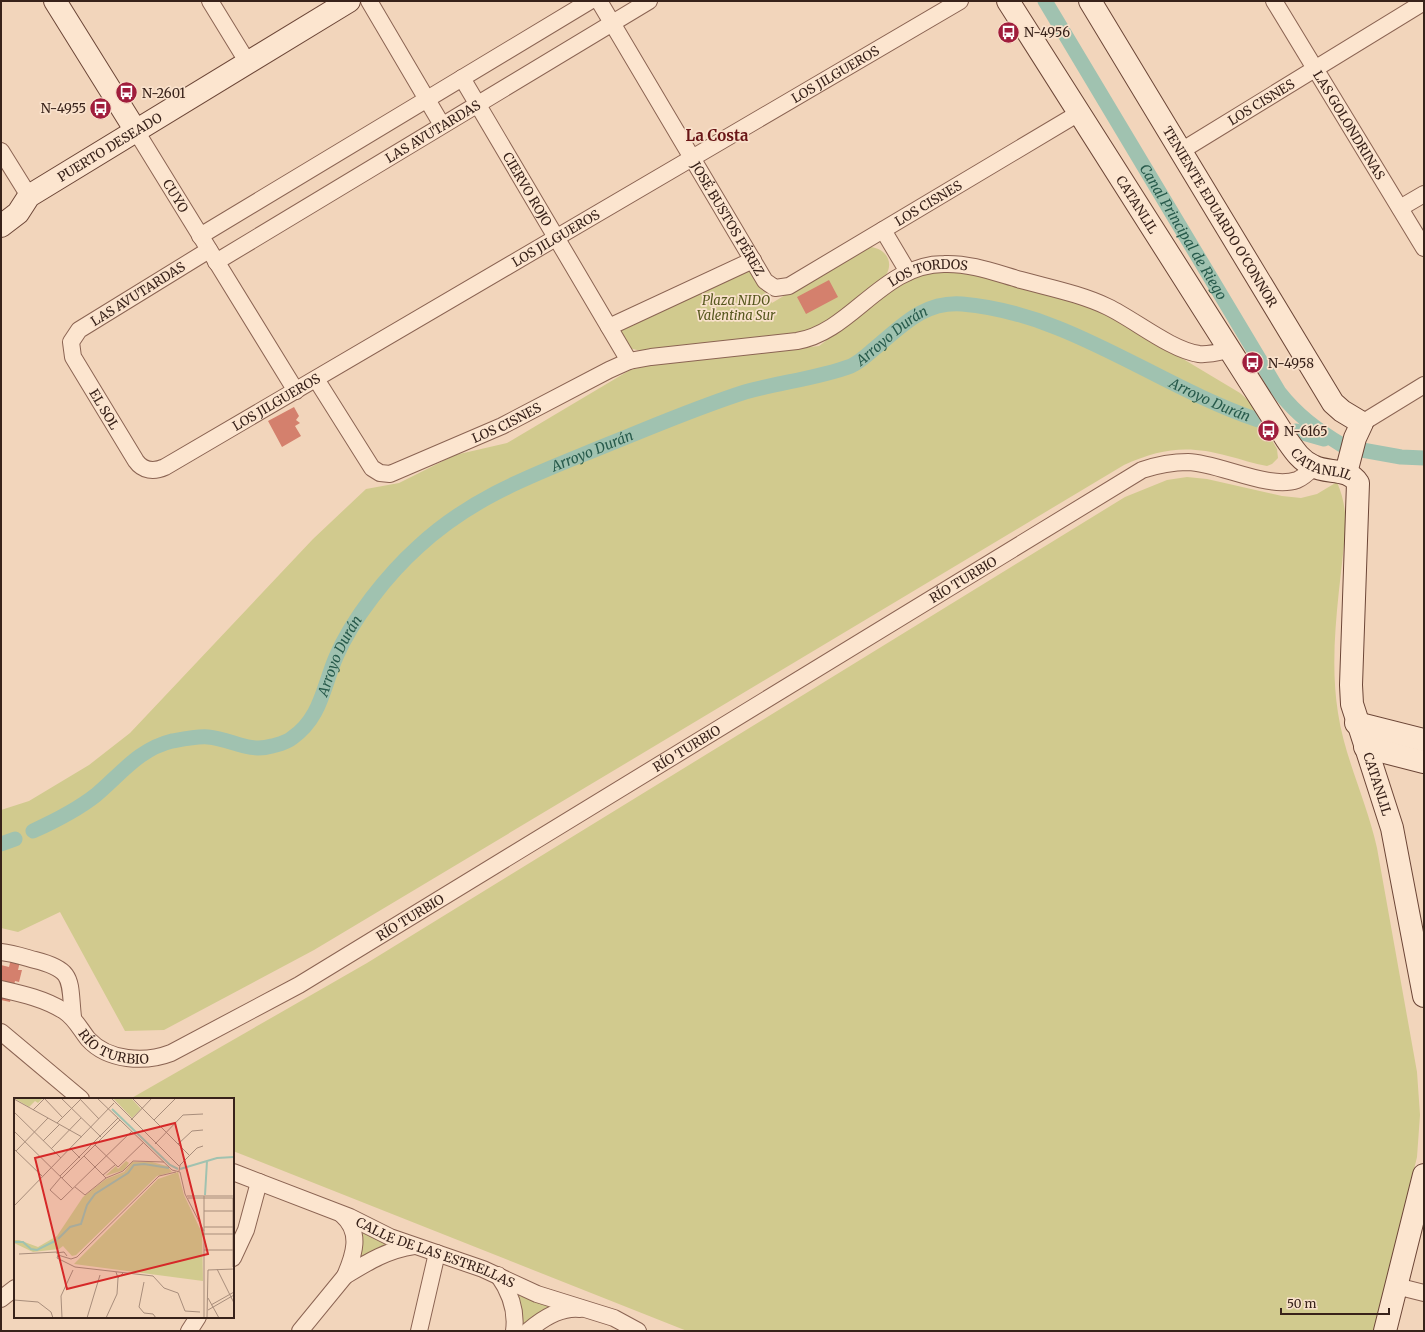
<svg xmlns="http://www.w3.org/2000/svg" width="1425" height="1332" font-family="Merriweather,serif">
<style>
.green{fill:#d1ca8e}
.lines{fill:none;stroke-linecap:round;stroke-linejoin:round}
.canal{stroke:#a0c2b0;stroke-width:15}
.building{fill:#d4806d}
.street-casing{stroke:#8b6453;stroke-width:18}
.secondary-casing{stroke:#6c4637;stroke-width:24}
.street{stroke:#fce5cf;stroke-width:16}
.secondary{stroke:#fce5cf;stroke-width:22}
.labels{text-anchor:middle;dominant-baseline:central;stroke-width:3.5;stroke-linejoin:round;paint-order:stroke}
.poi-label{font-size:13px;fill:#38221a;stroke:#f9e1cb;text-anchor:start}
.street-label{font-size:13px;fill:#38221a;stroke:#f9e1cb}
.park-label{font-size:13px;font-style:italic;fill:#56571e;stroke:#f9e1cb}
.water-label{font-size:14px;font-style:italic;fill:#275a4b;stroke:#f9e1cb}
.quarter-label{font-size:15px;font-weight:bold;fill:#691516;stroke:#f9e1cb}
.inset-river{fill:none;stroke:#a0c2b0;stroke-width:2}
.inset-road{fill:none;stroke:#a88d7b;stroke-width:1}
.view{fill:#d62828;fill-opacity:0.15;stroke:#d62828;stroke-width:2}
.inset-edge{fill:none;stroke:#38221a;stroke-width:2}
</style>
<rect width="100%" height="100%" fill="#f2d5bb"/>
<path class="green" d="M 871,247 C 886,249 894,262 886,275 L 823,325 L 803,333 L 641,351 L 629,348 L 622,334 L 622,328 L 748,269 L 754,274 L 772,303 L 863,248 Z
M 944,271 L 964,271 L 1075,302 L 1113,317 L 1240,393 L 1250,402 L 1277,449 L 1278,458 L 1272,464 L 1267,466 C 1254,464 1241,459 1228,456 C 1188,445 1162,448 1124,465 L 314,950 L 164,1030 L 125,1031 L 60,912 L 18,932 L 1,928 L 1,810 L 29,801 L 89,765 L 130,733 L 313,539 L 366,489 L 399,483 L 455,455 L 507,443 L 630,370 L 651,365 L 819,346 L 903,282 L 922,274 Z
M 1187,477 L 1207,479 L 1282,496 L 1301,498 L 1317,494 L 1337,482 C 1343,496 1345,508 1346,523 C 1341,585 1328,651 1338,713 C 1345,759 1367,802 1377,848 L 1417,1072 L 1420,1115 L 1417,1157 L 1375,1331 L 687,1331 L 233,1151 L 233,1099 L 130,1099 L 367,963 L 1125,497 L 1167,480 Z
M 360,1230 L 390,1245 L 357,1263 Z
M 516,1295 L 558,1307 L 521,1331 Z"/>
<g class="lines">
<g class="canal">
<path id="s1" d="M 1045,1 L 1279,392 C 1297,415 1317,430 1342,445"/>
<path d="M 1296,431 L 1324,439"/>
<path d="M 1362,450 L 1401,457 L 1424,458"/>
<path id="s2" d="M 33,831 C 55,821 77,810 96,795 C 121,774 139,749 172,741 C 183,739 198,736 208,737 C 232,739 247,753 272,746 C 279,744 286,743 292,738 C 321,718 323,687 336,657 C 352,619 388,574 418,547 C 475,494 539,473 609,444 C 654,426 698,407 745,392 C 780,382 816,379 851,366 C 860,362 867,355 874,349 C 901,327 923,301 962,304 C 1070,313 1157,386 1258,420"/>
<path d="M 1,844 L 15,839"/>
</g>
</g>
<path class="building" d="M 829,280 L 838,297 L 806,314 L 797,297 Z
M 294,407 L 299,416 L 296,420 L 300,423 L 295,426 L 301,436 L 282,447 L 268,421 Z
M 14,946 L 23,949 L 18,970 L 22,970 L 19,982 L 15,981 L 10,1002 L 1,1000 L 6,982 L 1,981 L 1,965 L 9,967 Z"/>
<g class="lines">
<defs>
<g id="street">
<path d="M 210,1 L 248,63"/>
<path d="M 369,1 L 442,125"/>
<path id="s3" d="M 599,1 L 765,281 L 775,288 L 789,286 L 1079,113"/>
<path id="s4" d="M 1274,1 L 1424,248"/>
<path id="s5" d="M 462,78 L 629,361"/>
<path id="s6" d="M 136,131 L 296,391"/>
<path d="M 1,151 L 29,196"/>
<path id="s7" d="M 1181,151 L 1424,2"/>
<path d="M 1400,208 L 1424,194"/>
<path d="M 883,230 L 908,272"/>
<path d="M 200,236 L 590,1"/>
<path id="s8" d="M 209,250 L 79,330 L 71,342 L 73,357 L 136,461 C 143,471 154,472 165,467 L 960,1"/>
<path id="s9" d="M 216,262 L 649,1"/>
<path d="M 609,327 L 753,260"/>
<path id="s10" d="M 316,379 L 372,468 L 380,473 L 390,474 L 502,426 L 609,370 L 629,361 L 651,357 L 797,341 C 852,332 882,264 944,264 C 971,263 996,273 1021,280 C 1050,288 1081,294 1108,307 C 1135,320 1171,350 1199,354 C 1209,355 1220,352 1229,350"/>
<path d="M 1362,423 L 1424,385"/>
<path d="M 1,952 C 12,953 24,957 35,960 C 75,970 69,980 73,1017"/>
<path id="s11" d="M 1,989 C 23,994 45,999 64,1011 C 75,1018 80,1029 88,1039 C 108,1061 145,1063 171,1053 L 299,985 L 1142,470 C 1157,465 1172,462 1188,462 C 1219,463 1269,490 1297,480 C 1304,477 1309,472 1314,467"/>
<path d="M 1,1032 L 81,1099"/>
<path id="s12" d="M 233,1172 L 350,1217 L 390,1237 L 483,1269 L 537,1294 L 614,1318 L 638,1331"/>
<path d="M 342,1215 C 362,1232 354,1255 345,1276 C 368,1262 387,1250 414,1246"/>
<path d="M 233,1258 L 246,1230 L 259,1182"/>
<path d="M 498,1275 C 510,1292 517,1310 514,1331"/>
<path d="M 1396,1286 L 1424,1293"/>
<path d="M 1,1299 L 15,1288"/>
<path d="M 189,1331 L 198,1317"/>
<path d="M 300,1331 L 345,1276"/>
<path d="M 419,1331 L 437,1253"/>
<path d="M 528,1331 C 543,1318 561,1307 580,1309"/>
</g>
<g id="secondary">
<path d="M 55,1 L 136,131"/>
<path id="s13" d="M 1008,1 L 1287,440 C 1294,450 1301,461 1313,466 C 1327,474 1348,467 1358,483 L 1351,685 L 1352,704 L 1392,828 L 1424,996"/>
<path id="s14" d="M 1090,1 L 1333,403 L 1342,411 L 1362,423 L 1355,438 L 1346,473"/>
<path id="s15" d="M 1,226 L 18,213 L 29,196 L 349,1"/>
<path d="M 1356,723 L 1424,740"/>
<path d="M 1365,747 L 1424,762"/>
<path d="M 1385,1331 L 1424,1175"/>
</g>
</defs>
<use href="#street" class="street-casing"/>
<use href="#secondary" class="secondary-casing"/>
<use href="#street" class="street"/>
<use href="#secondary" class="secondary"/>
</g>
<defs>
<symbol id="bus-disc" viewBox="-11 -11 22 22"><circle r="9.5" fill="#a01d3c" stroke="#f9e1cb"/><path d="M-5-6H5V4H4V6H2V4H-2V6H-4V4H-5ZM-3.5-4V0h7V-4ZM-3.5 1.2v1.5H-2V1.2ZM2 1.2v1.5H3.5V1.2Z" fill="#fff"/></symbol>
</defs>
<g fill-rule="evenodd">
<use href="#bus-disc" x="996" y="20" width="25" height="25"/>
<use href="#bus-disc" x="114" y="80" width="25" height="25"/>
<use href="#bus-disc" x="88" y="96" width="25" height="25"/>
<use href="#bus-disc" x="1240" y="350" width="25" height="25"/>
<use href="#bus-disc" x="1256" y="418" width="25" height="25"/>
</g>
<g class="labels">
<g class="poi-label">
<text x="1024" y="32">N-4956</text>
<text x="142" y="93">N-2601</text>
<text x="86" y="108" text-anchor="end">N-4955</text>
<text x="1268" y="363">N-4958</text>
<text x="1284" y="431">N-6165</text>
</g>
<g class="street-label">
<text stroke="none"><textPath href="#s8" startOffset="1113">LOS JILGUEROS</textPath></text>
<text stroke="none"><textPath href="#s7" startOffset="94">LOS CISNES</textPath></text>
<text stroke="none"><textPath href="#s4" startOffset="145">LAS GOLONDRINAS</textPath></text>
<text stroke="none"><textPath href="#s9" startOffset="253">LAS AVUTARDAS</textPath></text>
<text stroke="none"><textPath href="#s15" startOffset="136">PUERTO DESEADO</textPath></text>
<text stroke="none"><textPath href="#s5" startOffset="129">CIERVO ROJO</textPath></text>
<text stroke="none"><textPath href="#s6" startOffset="76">CUYO</textPath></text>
<text stroke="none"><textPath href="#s3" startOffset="514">LOS CISNES</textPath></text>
<text stroke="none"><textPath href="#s13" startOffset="241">CATANLIL</textPath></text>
<text stroke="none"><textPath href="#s14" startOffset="252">TENIENTE EDUARDO O'CONNOR</textPath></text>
<text stroke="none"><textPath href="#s3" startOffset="253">JOSÉ BUSTOS PÉREZ</textPath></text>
<text stroke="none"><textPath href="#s8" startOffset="789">LOS JILGUEROS</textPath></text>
<text stroke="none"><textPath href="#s10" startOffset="710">LOS TORDOS</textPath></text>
<text transform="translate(138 294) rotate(-32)">LAS AVUTARDAS</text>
<text stroke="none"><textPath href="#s8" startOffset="465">LOS JILGUEROS</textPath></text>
<text stroke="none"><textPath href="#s8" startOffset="243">EL SOL</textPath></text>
<text stroke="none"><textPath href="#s10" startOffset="252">LOS CISNES</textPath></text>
<text stroke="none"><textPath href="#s13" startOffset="565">CATANLIL</textPath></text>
<text stroke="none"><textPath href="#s11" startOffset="1116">RÍO TURBIO</textPath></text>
<text stroke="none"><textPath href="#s11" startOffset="792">RÍO TURBIO</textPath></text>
<text stroke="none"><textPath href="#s13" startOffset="912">CATANLIL</textPath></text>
<text stroke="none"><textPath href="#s11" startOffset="468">RÍO TURBIO</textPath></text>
<text stroke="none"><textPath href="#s11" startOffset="132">RÍO TURBIO</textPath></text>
<text stroke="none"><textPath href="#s12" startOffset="218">CALLE DE LAS ESTRELLAS</textPath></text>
</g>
<g class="park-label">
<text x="736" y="300">Plaza NIDO<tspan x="736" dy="15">Valentina Sur</tspan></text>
</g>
<g class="water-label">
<text stroke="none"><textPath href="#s1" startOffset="269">Canal Principal de Riego</textPath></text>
<text stroke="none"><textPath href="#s2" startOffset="1047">Arroyo Durán</textPath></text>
<text stroke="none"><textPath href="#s2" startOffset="1394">Arroyo Durán</textPath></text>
<text stroke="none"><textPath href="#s2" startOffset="723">Arroyo Durán</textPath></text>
<text stroke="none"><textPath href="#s2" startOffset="387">Arroyo Durán</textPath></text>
</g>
<g class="quarter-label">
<text x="717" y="135">La Costa</text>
</g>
</g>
<g transform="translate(14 1098)">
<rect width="220" height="220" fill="#f2d5bb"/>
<path d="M 0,0 L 28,0 L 28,1 L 24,5 L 21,3 L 15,9 ZM 99,0 L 117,0 L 127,11 L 118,20 ZM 112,63 L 115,65 L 110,72 L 91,78 L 102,68 L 104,71 ZM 118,64 L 138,64 L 153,68 L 158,74 L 143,78 L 62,157 L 58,158 L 49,148 L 45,151 L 19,154 L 0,145 L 0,142 L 5,142 L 24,149 L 43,138 L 69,99 L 92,81 L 110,74 ZM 164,74 L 170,97 L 188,135 L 189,183 L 60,166 L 144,81 Z" fill="#d1ca8e"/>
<path class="inset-river" d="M 98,11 L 156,67 L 164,71M 166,71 L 203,60 L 220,59M 191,97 L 193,63M 44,141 L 56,129 L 67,126 L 73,107 L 81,96 L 114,75 L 120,67 L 130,66 L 155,70M 0,144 L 9,144 L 17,151 L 23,152 L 43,142"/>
<path class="inset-road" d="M 30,0 L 49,20M 47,0 L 87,39M 65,0 L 85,21M 83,0 L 158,72 L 166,74 L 171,96 L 190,133M 97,0 L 165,68M 118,0 L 176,58M 0,1 L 68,39M 19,12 L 30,1M 0,14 L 47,60M 117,22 L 138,0M 140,22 L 162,0M 43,25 L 68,0M 0,33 L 59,91M 29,43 L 46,26M 141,46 L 169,17 L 189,16M 164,46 L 178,33 L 189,32M 81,47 L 104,69 L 130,44M 56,50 L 66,60M 0,51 L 28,78M 37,51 L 67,20M 2,53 L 34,20M 70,58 L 92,80M 165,73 L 166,67 L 183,50 L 189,48M 89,77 L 101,67M 46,78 L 104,20M 47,79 L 36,92 L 47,102 L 118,33M 48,80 L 106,22M 61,89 L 71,97 L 92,80 L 109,73 L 119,63 L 150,64M 173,98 L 220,98M 190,98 L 190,220M 174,100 L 220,100M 0,108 L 100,5M 190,113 L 220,113M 190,129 L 220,129M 190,136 L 220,136M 190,152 L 219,152M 42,155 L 50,154 L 53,158M 5,156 L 43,154M 43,160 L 61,169 L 139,178 L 150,190 L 164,195 L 171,213 L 186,214M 43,160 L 44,157 L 57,161 L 63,159 L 145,78 L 162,74M 219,169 L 219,100M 203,171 L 220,205M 102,174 L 104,180 L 109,175M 130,184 L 125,209 L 130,215 L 139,216 L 142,220M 194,200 L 205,220M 0,202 L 24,204 L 37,214 L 39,220M 197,207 L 220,194M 194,212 L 220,197M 48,220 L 47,198 L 59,172M 73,220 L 86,177M 92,220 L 103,196 L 104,180M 193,220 L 194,172 L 220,171"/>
<path class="view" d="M 161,25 L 194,156 L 53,191 L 21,60 Z"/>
<rect width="220" height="220" class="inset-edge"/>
</g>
<rect width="1425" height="1332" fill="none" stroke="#38221a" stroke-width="4"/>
<path d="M1281 1308v6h108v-6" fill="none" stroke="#38221a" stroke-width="2"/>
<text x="1287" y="1308" font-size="12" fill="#38221a" stroke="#f9e1cb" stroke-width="3" paint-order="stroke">50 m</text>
</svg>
